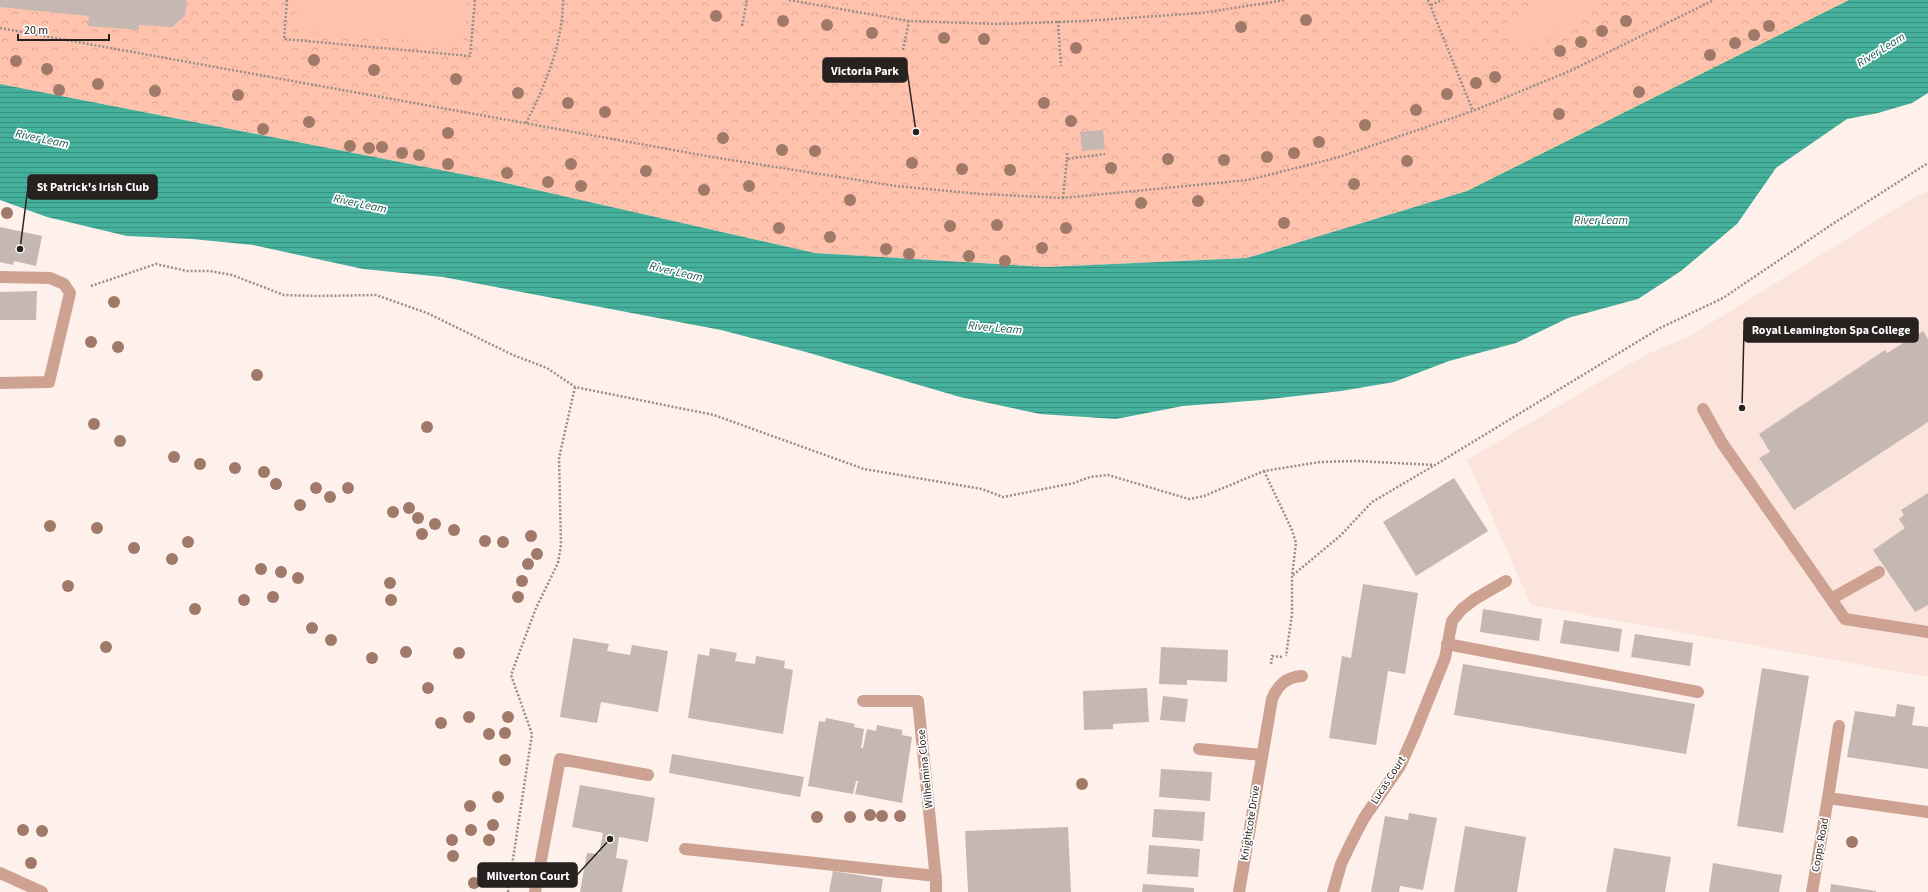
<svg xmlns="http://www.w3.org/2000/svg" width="1928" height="892" font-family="'Source Sans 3',sans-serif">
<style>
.built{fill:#fbe4dc}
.park{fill:url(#park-crowns)}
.pitch{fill:#ffc3ad}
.water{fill:url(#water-rules)}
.building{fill:#c5b7b2}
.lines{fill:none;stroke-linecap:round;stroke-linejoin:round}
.path{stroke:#978d89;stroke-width:2.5;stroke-dasharray:2 2;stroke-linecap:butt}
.minor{stroke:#cea292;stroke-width:12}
.tree{fill:#a07969}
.labels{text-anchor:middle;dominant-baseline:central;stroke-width:3.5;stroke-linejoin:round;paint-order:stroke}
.street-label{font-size:11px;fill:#272220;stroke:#fff}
.water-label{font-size:12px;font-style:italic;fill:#1e594e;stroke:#fff}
.leader{fill:none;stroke:#272220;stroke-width:1.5}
.callout-dot{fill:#272220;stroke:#fff;stroke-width:1.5}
.callout{fill:#272220;stroke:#272220;stroke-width:1.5}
.callout-label{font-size:12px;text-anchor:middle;font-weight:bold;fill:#fff}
</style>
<defs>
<pattern id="park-crowns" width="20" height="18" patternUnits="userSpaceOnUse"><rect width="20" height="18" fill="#ffc3ad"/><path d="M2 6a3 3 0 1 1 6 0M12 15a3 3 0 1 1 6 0" fill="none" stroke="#dba795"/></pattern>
<pattern id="water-rules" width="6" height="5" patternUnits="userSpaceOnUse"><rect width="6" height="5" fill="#45b09c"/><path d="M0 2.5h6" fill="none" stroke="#3a8f7f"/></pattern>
</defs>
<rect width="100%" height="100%" fill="#fef0ea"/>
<path class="built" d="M 1928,191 L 1928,677 L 1531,605 L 1467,460 L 1645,355 L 1690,336 L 1908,201 Z"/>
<path class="park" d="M 0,0 L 1849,0 L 1467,191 L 1247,258 L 1045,267 L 815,253 L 492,180 L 0,84 Z"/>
<path class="pitch" d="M 298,0 L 467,0 L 463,45 L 296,30 Z
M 1538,0 L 1601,0 L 1525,54 L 1504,24 Z"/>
<path class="water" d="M 1849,0 L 1928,0 L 1928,93 L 1912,103 L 1878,113 L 1847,119 L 1776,168 L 1737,224 L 1681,271 L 1638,299 L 1568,318 L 1516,343 L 1449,361 L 1394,382 L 1341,391 L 1262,400 L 1183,406 L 1116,419 L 1040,414 L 960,397 L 806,352 L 721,330 L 443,277 L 363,269 L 253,245 L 192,239 L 127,236 L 47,217 L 0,200 L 0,84 L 492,180 L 815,253 L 1046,267 L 1247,258 L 1467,191 Z"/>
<path class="building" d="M 0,0 L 187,0 L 185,16 L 172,27 L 139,25 L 139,30 L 88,26 L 89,16 L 0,7 Z
M 1103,130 L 1105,149 L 1082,151 L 1080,132 Z
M 0,227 L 42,236 L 36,266 L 14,261 L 13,265 L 0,262 Z
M 37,291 L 36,320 L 0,320 L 0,292 Z
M 1923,331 L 1928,339 L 1928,422 L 1794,510 L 1759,458 L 1770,452 L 1759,434 L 1885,350 L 1887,353 Z
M 1454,478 L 1488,531 L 1416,576 L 1383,522 Z
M 1928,493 L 1928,605 L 1915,612 L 1873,550 L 1905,528 L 1899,519 L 1904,515 L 1901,510 Z
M 1363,584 L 1418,593 L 1405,674 L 1388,671 L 1376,745 L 1329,738 L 1342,656 L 1351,658 Z
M 1483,609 L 1542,619 L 1539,641 L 1480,632 Z
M 1564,620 L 1622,629 L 1619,652 L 1560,643 Z
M 1635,634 L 1693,643 L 1690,666 L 1631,657 Z
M 573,638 L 609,644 L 607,651 L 630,655 L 632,645 L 668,651 L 658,712 L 601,702 L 597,723 L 560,717 Z
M 1161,647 L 1228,650 L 1227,682 L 1187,680 L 1187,685 L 1159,684 Z
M 710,648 L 737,653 L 735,661 L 755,664 L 756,656 L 785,661 L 784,668 L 793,670 L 783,734 L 688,718 L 698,654 L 709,656 Z
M 1463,664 L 1695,704 L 1686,754 L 1454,715 Z
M 1762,668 L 1809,676 L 1783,833 L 1737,826 Z
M 1147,688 L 1149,722 L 1113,724 L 1113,729 L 1084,730 L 1083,691 Z
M 1163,696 L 1188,699 L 1185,722 L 1160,720 Z
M 1897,704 L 1915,707 L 1912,725 L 1928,727 L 1928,769 L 1847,757 L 1855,711 L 1895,717 Z
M 826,718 L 855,724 L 854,727 L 864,729 L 861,748 L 863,748 L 867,729 L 876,731 L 877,725 L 902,730 L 902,735 L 912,737 L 902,803 L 855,794 L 858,781 L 856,781 L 853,794 L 808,786 L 819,721 L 825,722 Z
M 672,754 L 804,777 L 800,797 L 669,773 Z
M 1161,769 L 1212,772 L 1210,801 L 1159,797 Z
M 580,785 L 655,798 L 648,842 L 619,837 L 616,858 L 628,860 L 622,892 L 580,892 L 587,853 L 599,854 L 603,833 L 572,827 Z
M 1154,809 L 1205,812 L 1203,841 L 1152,837 Z
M 1409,813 L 1437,818 L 1423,890 L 1400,886 L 1399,892 L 1371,892 L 1385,816 L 1408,820 Z
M 1465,826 L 1526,837 L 1517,892 L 1454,892 Z
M 1068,827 L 1071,892 L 968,892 L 965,831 Z
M 1149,845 L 1200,849 L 1198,877 L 1147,874 Z
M 1614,848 L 1671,857 L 1665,892 L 1606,892 Z
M 1713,863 L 1782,875 L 1779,892 L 1709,892 Z
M 833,871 L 883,879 L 881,892 L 829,892 Z
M 1143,884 L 1194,888 L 1194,892 L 1142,892 Z
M 1831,884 L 1876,891 L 1876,892 L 1830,892 Z"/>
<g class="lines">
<path class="path" d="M 287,0 L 284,39 L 470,56 L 475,0
M 789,0 L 909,21 L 1000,24 L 1084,21 L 1201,13 L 1286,0
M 1428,0 L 1473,111
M 1431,5 L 1443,0
M 1058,21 L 1061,66
M 742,26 L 747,0
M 0,28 L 712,157 L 896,186 L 981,194 L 1063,198 L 1248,180 L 1336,158 L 1473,111 L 1572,70 L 1714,0
M 903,50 L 909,21
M 526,123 C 545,86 563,43 563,0
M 1067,153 L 1067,159
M 1063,198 L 1067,159 L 1105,154
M 91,286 L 156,264 L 187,271 L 210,271 L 232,275 L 284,295 L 317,296 L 376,295 L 427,313 L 513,355 L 547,368 L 575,387 L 714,415 L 864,469 L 982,489 L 1003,497 L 1074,483 L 1090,477 L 1108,475 L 1189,499 L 1204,496 L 1264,471 L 1320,462 L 1356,461 L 1435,465 L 1660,328 L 1723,298 L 1831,225 L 1928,163
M 1264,471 L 1292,530 L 1296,543 L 1292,576 L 1292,614 L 1286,656
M 1293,575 L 1340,536 L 1372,502 L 1435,465
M 1271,664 L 1272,656 L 1282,657
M 508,892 L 532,734 L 511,675 L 536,608 L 558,563 L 561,545 L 559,458 L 575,387"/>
<path class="minor" d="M 0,277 L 50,278 L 64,284 L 70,293 L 49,382 L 0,383
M 1703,409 L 1722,443 L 1845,619 L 1928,632
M 1831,599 L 1879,572
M 1447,644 L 1698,692
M 863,701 L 918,701 L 936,880 L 936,892
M 1839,726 L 1828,798 L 1928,812
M 1199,749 L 1262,755
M 685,849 L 936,876
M 0,873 L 42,892
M 535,892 L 560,759 L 648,775
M 1239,892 L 1272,699 C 1278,685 1286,677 1302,676
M 1333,892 L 1341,864 L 1352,841 L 1364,818 L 1400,766 L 1414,735 L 1445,658 L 1452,621 L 1462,609 L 1475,599 L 1506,581
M 1812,892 L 1828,798"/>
</g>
<g class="tree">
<circle cx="716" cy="16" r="6"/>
<circle cx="1306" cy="20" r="6"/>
<circle cx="783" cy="21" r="6"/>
<circle cx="1626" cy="21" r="6"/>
<circle cx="827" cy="25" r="6"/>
<circle cx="1769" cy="26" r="6"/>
<circle cx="1241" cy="27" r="6"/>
<circle cx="1602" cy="31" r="6"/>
<circle cx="872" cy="33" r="6"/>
<circle cx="1754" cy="35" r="6"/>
<circle cx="944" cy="38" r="6"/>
<circle cx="984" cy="39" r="6"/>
<circle cx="1581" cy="42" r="6"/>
<circle cx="1735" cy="43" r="6"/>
<circle cx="1076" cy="48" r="6"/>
<circle cx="1560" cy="51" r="6"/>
<circle cx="1710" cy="55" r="6"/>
<circle cx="314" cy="60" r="6"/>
<circle cx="16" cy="61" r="6"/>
<circle cx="47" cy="69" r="6"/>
<circle cx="374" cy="70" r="6"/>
<circle cx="1495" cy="77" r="6"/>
<circle cx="456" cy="79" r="6"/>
<circle cx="1476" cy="83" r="6"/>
<circle cx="98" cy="84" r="6"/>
<circle cx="59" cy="90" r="6"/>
<circle cx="155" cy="91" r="6"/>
<circle cx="1639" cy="92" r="6"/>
<circle cx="518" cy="93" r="6"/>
<circle cx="1447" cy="94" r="6"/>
<circle cx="238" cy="95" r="6"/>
<circle cx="568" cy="103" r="6"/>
<circle cx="1044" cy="103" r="6"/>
<circle cx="1416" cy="110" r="6"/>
<circle cx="605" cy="112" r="6"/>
<circle cx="1559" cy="114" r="6"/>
<circle cx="1071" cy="121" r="6"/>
<circle cx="309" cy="122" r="6"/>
<circle cx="1365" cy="125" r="6"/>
<circle cx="263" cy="129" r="6"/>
<circle cx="448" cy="133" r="6"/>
<circle cx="723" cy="138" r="6"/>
<circle cx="1319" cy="142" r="6"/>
<circle cx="350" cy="146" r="6"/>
<circle cx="382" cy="147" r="6"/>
<circle cx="369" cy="148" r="6"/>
<circle cx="782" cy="150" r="6"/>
<circle cx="815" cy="151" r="6"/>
<circle cx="402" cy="153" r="6"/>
<circle cx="1294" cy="153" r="6"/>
<circle cx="419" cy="155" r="6"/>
<circle cx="1267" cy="157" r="6"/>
<circle cx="1168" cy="159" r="6"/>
<circle cx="1224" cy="160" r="6"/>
<circle cx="1407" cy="161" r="6"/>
<circle cx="912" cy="163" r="6"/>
<circle cx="448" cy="164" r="6"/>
<circle cx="571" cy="164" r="6"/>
<circle cx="1111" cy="168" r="6"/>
<circle cx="962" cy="169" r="6"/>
<circle cx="1010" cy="170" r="6"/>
<circle cx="646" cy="171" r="6"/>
<circle cx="507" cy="173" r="6"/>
<circle cx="548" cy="182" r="6"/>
<circle cx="1354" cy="184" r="6"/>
<circle cx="581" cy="186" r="6"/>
<circle cx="749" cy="186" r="6"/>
<circle cx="704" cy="190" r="6"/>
<circle cx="850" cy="200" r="6"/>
<circle cx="1198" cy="201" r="6"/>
<circle cx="1141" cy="203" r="6"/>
<circle cx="7" cy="213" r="6"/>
<circle cx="1284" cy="223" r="6"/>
<circle cx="997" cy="225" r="6"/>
<circle cx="950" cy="226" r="6"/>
<circle cx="779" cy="228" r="6"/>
<circle cx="1066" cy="228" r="6"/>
<circle cx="830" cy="237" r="6"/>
<circle cx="1042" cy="248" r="6"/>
<circle cx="886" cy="249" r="6"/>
<circle cx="909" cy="254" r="6"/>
<circle cx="969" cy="256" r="6"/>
<circle cx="1005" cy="261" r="6"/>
<circle cx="114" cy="302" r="6"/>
<circle cx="91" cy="342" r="6"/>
<circle cx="118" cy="347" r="6"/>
<circle cx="257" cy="375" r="6"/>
<circle cx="94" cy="424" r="6"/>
<circle cx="427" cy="427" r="6"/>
<circle cx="120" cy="441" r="6"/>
<circle cx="174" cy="457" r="6"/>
<circle cx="200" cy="464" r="6"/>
<circle cx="235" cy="468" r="6"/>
<circle cx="264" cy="472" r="6"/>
<circle cx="276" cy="484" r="6"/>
<circle cx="316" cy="488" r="6"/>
<circle cx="348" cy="488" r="6"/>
<circle cx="330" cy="497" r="6"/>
<circle cx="300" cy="505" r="6"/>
<circle cx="409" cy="508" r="6"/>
<circle cx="393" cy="512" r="6"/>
<circle cx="418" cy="518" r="6"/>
<circle cx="435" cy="524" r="6"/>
<circle cx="50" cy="526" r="6"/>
<circle cx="97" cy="528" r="6"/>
<circle cx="454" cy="530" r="6"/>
<circle cx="422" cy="534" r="6"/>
<circle cx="531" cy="536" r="6"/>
<circle cx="485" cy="541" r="6"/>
<circle cx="188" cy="542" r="6"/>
<circle cx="503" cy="542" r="6"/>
<circle cx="134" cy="548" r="6"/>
<circle cx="537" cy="554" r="6"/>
<circle cx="172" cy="559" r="6"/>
<circle cx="528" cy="564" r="6"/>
<circle cx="261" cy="569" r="6"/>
<circle cx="281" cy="572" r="6"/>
<circle cx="298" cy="578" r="6"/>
<circle cx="522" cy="581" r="6"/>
<circle cx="390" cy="583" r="6"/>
<circle cx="68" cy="586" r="6"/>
<circle cx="273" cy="597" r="6"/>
<circle cx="518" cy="597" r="6"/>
<circle cx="244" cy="600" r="6"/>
<circle cx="391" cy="600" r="6"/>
<circle cx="195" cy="609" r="6"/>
<circle cx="312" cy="628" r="6"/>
<circle cx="331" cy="640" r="6"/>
<circle cx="106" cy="647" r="6"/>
<circle cx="406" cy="652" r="6"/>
<circle cx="459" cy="653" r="6"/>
<circle cx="372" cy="658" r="6"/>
<circle cx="428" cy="688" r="6"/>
<circle cx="469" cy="717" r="6"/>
<circle cx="508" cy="717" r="6"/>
<circle cx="441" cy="723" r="6"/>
<circle cx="505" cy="733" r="6"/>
<circle cx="489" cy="734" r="6"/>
<circle cx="505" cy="760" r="6"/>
<circle cx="1082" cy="784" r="6"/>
<circle cx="498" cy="797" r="6"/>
<circle cx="470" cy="806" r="6"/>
<circle cx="870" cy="815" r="6"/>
<circle cx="882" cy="816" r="6"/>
<circle cx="900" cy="816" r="6"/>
<circle cx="817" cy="817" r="6"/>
<circle cx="850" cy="817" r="6"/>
<circle cx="493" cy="825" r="6"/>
<circle cx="23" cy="830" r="6"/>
<circle cx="471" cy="830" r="6"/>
<circle cx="42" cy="831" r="6"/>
<circle cx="452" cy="840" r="6"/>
<circle cx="489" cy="840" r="6"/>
<circle cx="1852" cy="842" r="6"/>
<circle cx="453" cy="856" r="6"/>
<circle cx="31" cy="863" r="6"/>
<circle cx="474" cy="883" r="6"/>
</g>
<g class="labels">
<g class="street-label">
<text transform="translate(925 769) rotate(-96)">Wilhelmina Close</text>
<text transform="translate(1388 780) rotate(-57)">Lucas Court</text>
<text transform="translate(1250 823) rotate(-81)">Knightcote Drive</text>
<text transform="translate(1820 845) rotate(-80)">Copps Road</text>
</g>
<g class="water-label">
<text transform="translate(1881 50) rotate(-32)">River Leam</text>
<text transform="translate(42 139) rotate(12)">River Leam</text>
<text transform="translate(360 204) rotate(12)">River Leam</text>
<text x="1601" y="220">River Leam</text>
<text transform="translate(676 272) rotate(13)">River Leam</text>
<text transform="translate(995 328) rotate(5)">River Leam</text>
</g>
</g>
<path class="leader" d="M916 132L907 70M20 249L28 187M1742 408L1744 330M610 839L577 875"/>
<g class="callout-dot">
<circle cx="916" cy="132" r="4"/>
<circle cx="20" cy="249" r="4"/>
<circle cx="1742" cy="408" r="4"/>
<circle cx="610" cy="839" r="4"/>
</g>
<g class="callout">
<rect x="823" y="58" width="84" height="24" rx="4"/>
<rect x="28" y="175" width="129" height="24" rx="4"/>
<rect x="1744" y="318" width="174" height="24" rx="4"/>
<rect x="478" y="863" width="99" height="24" rx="4"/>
</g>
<g class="callout-label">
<text x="865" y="75">Victoria Park</text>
<text x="93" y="191">St Patrick's Irish Club</text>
<text x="1831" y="334">Royal Leamington Spa College</text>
<text x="528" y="880">Milverton Court</text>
</g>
<path d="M18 34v6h91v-6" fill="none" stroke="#272220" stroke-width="2"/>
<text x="24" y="34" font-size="12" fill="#272220" stroke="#ffffff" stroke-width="3" paint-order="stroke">20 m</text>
</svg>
